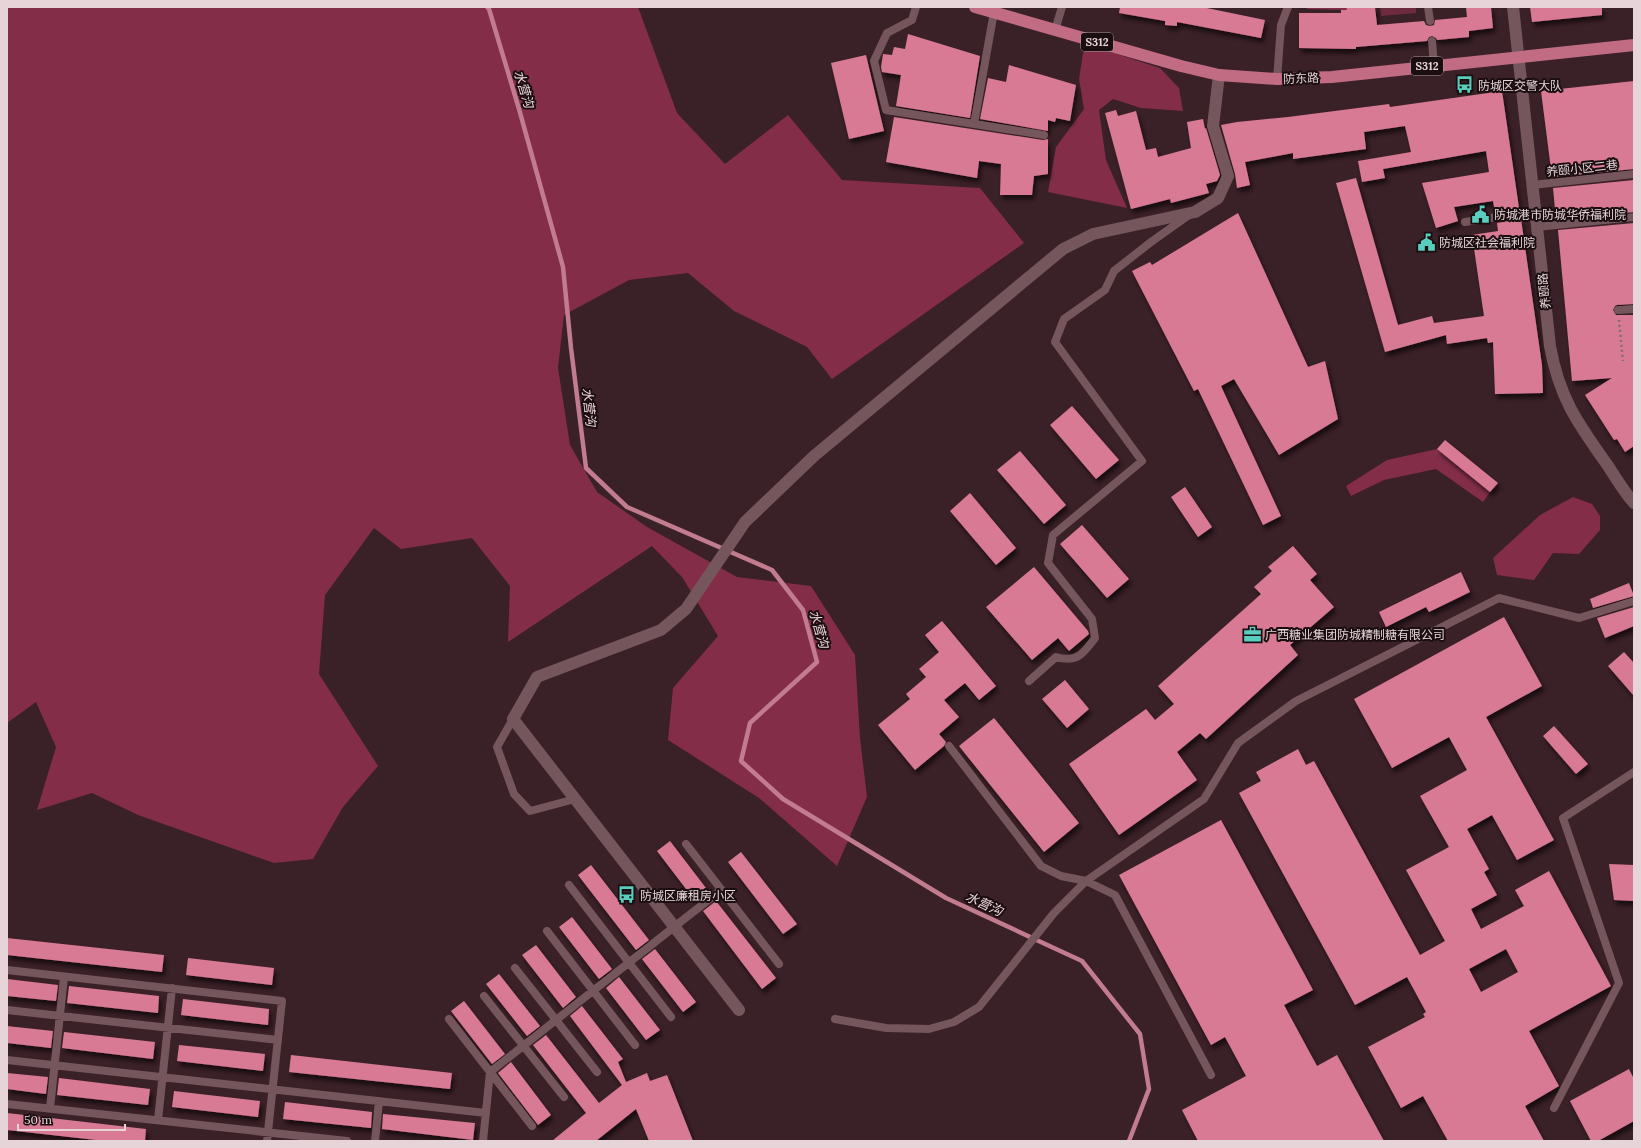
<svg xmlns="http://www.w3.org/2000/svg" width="1641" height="1148" font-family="Lora,'Noto Sans SC',serif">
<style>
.green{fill:#6e2b3f}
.forest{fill:#832d49}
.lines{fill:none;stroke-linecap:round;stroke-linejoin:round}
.stream{stroke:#c17c8f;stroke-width:4.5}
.building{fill:#d87a93;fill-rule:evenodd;filter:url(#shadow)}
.path{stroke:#836c72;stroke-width:2.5;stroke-dasharray:2 3;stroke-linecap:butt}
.lane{stroke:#74565c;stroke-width:8}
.street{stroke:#74565c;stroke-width:12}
.primary{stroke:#c16c83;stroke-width:12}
.labels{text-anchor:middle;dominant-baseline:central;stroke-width:4;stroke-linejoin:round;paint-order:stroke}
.shield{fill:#1a0e11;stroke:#aa999c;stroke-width:1}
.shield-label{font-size:11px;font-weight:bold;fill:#e7d4d8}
.street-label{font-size:12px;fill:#e7d4d8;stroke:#1a0e11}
.poi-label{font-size:12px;fill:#e7d4d8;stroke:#1a0e11;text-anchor:start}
.water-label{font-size:13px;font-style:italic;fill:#f0d6dc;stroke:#1a0e11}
</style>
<defs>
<filter id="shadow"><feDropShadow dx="2.5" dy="4.5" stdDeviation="2" flood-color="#0009"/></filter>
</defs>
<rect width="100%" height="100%" fill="#3a2027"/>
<path class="green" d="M 1380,7 L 1416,7 L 1416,13 L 1381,16 Z"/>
<path class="forest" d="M 7,7 L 638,7 L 677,113 L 725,164 L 788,115 L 842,180 L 980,188 L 1024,243 L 832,379 L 807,347 L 734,311 L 688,273 L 629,280 L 564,315 L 558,368 L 570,445 L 597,492 L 647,527 L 737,577 L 811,586 L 855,655 L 860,738 L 867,797 L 837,866 L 759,798 L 668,740 L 673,688 L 718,636 L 682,577 L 652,546 L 508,642 L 510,586 L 472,538 L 401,549 L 374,528 L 325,595 L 319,674 L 378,766 L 343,807 L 313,859 L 274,863 L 138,815 L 92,793 L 37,810 L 56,747 L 36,702 L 7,723 Z
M 1307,7 L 1346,7 L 1347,10 L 1307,9 Z
M 1092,46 L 1160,68 L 1179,88 L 1183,111 L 1141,108 L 1113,99 L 1099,110 L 1106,160 L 1127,208 L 1048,192 L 1056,147 L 1084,109 L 1079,79 L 1083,53 Z
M 1437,449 L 1490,492 L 1483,502 L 1436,469 L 1384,480 L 1351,496 L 1346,486 L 1387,460 Z
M 1573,497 L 1592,504 L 1600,516 L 1600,530 L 1579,554 L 1553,553 L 1534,580 L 1497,575 L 1493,558 L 1540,515 Z"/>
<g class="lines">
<path class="stream" d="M 487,7 L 489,9 L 519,109 L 563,267 L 571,348 L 586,468 L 627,507 L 772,570 L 803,610 L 817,662 L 750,723 L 741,761 L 783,799 L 946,898 L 1082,961 L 1140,1034 L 1149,1089 L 1129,1141"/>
</g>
<path class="building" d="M 1120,7 L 1202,7 L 1265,20 L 1261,38 L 1177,22 L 1177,26 L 1165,25 L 1165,21 L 1119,13 Z
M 1346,7 L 1375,7 L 1377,25 L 1424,21 L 1426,25 L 1430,26 L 1434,25 L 1435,20 L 1467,17 L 1466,7 L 1491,7 L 1493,28 L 1469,31 L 1469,37 L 1437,40 L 1436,38 L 1432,36 L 1429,37 L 1427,41 L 1356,47 L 1356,49 L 1299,48 L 1299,13 L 1341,13 L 1341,10 L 1347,10 Z
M 1530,7 L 1602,7 L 1602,15 L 1532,22 Z
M 908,34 L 980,56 L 970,118 L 896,106 L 901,75 L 882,72 L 881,67 L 883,54 L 892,55 L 894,47 L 905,49 Z
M 866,55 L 884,131 L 849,139 L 831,63 Z
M 1009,65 L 1076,85 L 1070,121 L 1056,118 L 1055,122 L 1048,120 L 1048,131 L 980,119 L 988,78 L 1006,82 Z
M 1634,81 L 1634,169 L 1552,177 L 1541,91 Z
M 1502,91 L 1519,208 L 1495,212 L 1493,201 L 1454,207 L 1458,221 L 1436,228 L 1422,183 L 1489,172 L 1486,151 L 1383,169 L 1385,178 L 1362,182 L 1358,161 L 1411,152 L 1405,126 L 1364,132 L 1366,149 L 1293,159 L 1293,153 L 1245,162 L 1250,185 L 1237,188 L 1235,174 L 1221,125 L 1237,122 L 1288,117 L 1389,104 L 1390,107 Z
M 1116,110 L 1118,116 L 1136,111 L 1146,150 L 1156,148 L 1158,157 L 1191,148 L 1187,122 L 1203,119 L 1205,129 L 1206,128 L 1220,175 L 1217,181 L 1206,184 L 1209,193 L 1171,203 L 1170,199 L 1131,209 L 1105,113 Z
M 894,117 L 1043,140 L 1048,139 L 1048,174 L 1034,176 L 1032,195 L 1000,195 L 1001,164 L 979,161 L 977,178 L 886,162 Z
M 1356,178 L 1398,325 L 1432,316 L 1434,323 L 1484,316 L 1472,235 L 1498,231 L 1497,223 L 1521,219 L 1542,365 L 1543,393 L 1495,394 L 1493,342 L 1488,343 L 1487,338 L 1447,344 L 1446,335 L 1385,352 L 1336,183 Z
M 1634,180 L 1634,212 L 1556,219 L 1553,188 Z
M 1238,213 L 1308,367 L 1325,361 L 1338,419 L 1279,455 L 1234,379 L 1221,386 L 1281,516 L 1263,525 L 1198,389 L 1194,391 L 1132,271 L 1150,262 L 1152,265 Z
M 1634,223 L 1634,304 L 1617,305 L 1615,306 L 1613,310 L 1616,315 L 1634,315 L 1634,446 L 1625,452 L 1617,439 L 1614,440 L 1585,395 L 1612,378 L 1572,381 L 1558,230 Z
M 1072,406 L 1119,460 L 1096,479 L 1050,425 Z
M 1445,440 L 1498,483 L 1490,492 L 1437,449 Z
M 1020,451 L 1066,505 L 1044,524 L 997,470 Z
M 1185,487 L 1212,527 L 1198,537 L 1171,497 Z
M 970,493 L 1016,548 L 996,565 L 950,511 Z
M 1082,525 L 1129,579 L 1107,598 L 1060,544 Z
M 1293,546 L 1317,574 L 1310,580 L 1334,607 L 1290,645 L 1298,655 L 1206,739 L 1200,733 L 1177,752 L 1197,780 L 1119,835 L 1069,764 L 1146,709 L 1155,720 L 1174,704 L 1158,686 L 1261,594 L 1254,587 L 1272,571 L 1268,567 Z
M 1034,567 L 1088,631 L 1089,634 L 1069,651 L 1058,638 L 1032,660 L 986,607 Z
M 1461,572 L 1470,592 L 1429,612 L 1426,607 L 1386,627 L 1379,612 Z
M 1629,583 L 1634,596 L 1593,608 L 1590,599 Z
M 1634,607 L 1634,626 L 1605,638 L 1597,618 Z
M 1504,617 L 1542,686 L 1486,717 L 1554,840 L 1517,860 L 1492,815 L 1467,829 L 1489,869 L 1484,872 L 1497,895 L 1471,909 L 1481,929 L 1524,906 L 1515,890 L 1549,871 L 1611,986 L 1529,1031 L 1559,1086 L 1525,1106 L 1544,1141 L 1448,1141 L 1423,1096 L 1401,1108 L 1368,1047 L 1425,1017 L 1423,1014 L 1426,1012 L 1407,977 L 1355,1005 L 1239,793 L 1261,781 L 1256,772 L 1298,749 L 1306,765 L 1314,761 L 1420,955 L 1445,941 L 1406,870 L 1449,847 L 1420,796 L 1467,770 L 1449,737 L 1392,768 L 1354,699 ZM 1506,949 L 1518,972 L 1481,992 L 1469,969 Z
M 942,621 L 996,686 L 979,700 L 965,683 L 944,700 L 959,717 L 939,734 L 946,742 L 944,746 L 915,770 L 878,725 L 910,699 L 906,694 L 926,677 L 919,669 L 939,652 L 925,635 Z
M 1624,652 L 1634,663 L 1634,696 L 1608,666 Z
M 1065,680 L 1089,709 L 1067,728 L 1042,699 Z
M 994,718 L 1079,823 L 1044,852 L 959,746 Z
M 1554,726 L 1588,764 L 1576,774 L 1543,736 Z
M 1221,820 L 1313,990 L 1284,1005 L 1317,1066 L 1337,1055 L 1384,1141 L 1198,1141 L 1182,1110 L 1246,1076 L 1225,1037 L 1211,1045 L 1119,875 Z
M 670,841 L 709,892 L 696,902 L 657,851 Z
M 741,852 L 797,924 L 783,934 L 728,862 Z
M 1609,864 L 1634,865 L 1634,901 L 1614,900 Z
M 591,865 L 649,940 L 636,950 L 578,875 Z
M 716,901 L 776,978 L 762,989 L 703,911 Z
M 572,917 L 612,969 L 599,979 L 559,927 Z
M 7,938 L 164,955 L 162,972 L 7,955 Z
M 536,945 L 576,997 L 563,1008 L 522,955 Z
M 655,949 L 696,1002 L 683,1012 L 642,959 Z
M 188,958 L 274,968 L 272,985 L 186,975 Z
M 499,974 L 540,1026 L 527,1036 L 486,984 Z
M 619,977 L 660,1030 L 646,1040 L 606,988 Z
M 7,979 L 58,985 L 56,1001 L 7,996 Z
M 69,986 L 159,996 L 158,1013 L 67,1003 Z
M 183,999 L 269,1009 L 268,1025 L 181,1015 Z
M 464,1001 L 505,1054 L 492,1064 L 451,1011 Z
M 582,1006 L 623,1059 L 618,1062 L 626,1082 L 647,1073 L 650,1081 L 667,1075 L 693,1141 L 649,1141 L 636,1109 L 596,1141 L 552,1141 L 586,1113 L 533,1045 L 546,1035 L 599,1103 L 622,1085 L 570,1016 Z
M 7,1026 L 53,1031 L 51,1048 L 7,1043 Z
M 64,1032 L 155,1042 L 153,1059 L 62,1048 Z
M 179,1045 L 265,1054 L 263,1071 L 177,1061 Z
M 291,1055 L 452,1073 L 450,1089 L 289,1072 Z
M 511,1062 L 551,1115 L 538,1125 L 498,1073 Z
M 1629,1069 L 1634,1079 L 1634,1121 L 1598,1141 L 1591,1141 L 1570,1101 Z
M 7,1073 L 48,1077 L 46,1094 L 7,1089 Z
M 59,1078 L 150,1089 L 148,1105 L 57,1095 Z
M 174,1091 L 260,1101 L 258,1117 L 172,1107 Z
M 285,1102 L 372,1112 L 371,1128 L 283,1119 Z
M 7,1113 L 146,1129 L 145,1141 L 105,1141 L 7,1130 Z
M 383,1114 L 475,1123 L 473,1140 L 382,1129 Z"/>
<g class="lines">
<path class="path" d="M 1619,320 L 1623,361"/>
<path class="lane" d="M 916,7 L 912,20 L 887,33 L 874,61 L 886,110 L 1044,135
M 1428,7 L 1430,21
M 1055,30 L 1062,7
M 1432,41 L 1434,65
M 1277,79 L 1281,25 L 1288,7
M 974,124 L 994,12
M 1532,185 L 1634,174
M 1465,222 L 1535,211
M 1537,227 L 1634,217
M 1618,310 L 1634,309
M 1029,681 L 1056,657 C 1077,663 1083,654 1095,638 L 1092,619 L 1048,563 L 1053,535 L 1142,461 L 1055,342 L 1064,319 L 1105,290 L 1114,271 L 1151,242 L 1189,215
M 513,719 L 497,747 L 514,794 L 530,811 L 575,799
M 949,746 L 1041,866 L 1061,876 L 1086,881 L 1115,895 L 1211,1075
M 686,844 L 779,964
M 569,885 L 671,1017
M 547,931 L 635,1045
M 515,968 L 597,1072
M 7,970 L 282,1001 L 267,1141
M 484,996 L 564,1097
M 7,1010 L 278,1040
M 449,1019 L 532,1126
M 835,1019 L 886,1028 L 929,1029 L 954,1022 L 979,1007 L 1054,913 L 1086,881 L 1204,799 L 1238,743 L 1296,701 L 1499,598 L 1579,618 L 1634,601
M 7,1060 L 486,1113
M 7,1104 L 347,1141
M 50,1108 L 64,977
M 1554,1108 L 1619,983 L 1563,818 L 1634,772
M 158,1120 L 172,988
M 375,1141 L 379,1101
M 483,1141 L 490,1072 L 721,890"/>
<path class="street" d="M 1513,7 L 1550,346 C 1559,397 1577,422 1606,463 C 1615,476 1623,491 1634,503
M 739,1010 L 513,719 L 537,677 L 661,630 L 686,609 L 745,522 L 814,456 L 1063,249 L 1093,234 L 1195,212 L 1218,198 L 1228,176 L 1213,126 L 1219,75"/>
<path class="primary" d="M 975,7 L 1181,66 L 1219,75 L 1277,79 L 1332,77 L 1634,45"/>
</g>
<defs>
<symbol id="bus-bare" viewBox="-9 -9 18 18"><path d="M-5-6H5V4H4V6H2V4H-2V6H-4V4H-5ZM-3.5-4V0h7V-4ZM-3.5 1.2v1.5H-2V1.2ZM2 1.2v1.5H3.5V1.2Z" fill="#59cebf" stroke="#1a0e11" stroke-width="2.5" paint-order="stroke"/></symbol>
<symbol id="civic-bare" viewBox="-9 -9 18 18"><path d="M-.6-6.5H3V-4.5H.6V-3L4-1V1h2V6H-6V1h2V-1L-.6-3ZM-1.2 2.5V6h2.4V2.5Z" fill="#59cebf" stroke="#1a0e11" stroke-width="2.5" paint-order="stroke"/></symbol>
<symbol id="office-bare" viewBox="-9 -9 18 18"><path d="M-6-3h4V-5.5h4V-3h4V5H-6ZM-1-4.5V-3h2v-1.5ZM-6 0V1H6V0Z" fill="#59cebf" stroke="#1a0e11" stroke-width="2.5" paint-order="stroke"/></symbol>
</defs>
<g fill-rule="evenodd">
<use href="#bus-bare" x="1452" y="72" width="25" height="25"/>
<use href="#civic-bare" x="1468" y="202" width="25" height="25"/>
<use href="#civic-bare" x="1414" y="230" width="25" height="25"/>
<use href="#office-bare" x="1240" y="622" width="25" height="25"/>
<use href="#bus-bare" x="614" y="882" width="25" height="25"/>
</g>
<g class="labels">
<g class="shield">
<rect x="1081" y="33" width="32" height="18" rx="3"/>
<rect x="1411" y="57" width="32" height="18" rx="3"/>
</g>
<g class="shield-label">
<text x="1097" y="42">S312</text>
<text x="1427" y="66">S312</text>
</g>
<g class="street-label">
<text transform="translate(1301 78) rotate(-2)">防东路</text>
<text transform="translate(1582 168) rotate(-6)">养颐小区二巷</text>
<text transform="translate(1544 291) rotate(-96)">养颐路</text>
</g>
<g class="poi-label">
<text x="1478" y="85">防城区交警大队</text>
<text x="1494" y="214">防城港市防城华侨福利院</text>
<text x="1439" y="242">防城区社会福利院</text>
<text x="1265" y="634">广西糖业集团防城精制糖有限公司</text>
<text x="640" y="895">防城区廉租房小区</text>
</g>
<g class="water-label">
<text transform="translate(524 89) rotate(73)">水营沟</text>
<text transform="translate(589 407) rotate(83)">水营沟</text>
<text transform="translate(819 629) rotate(74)">水营沟</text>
<text transform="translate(984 904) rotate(25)">水营沟</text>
</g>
</g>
<rect width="1641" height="1148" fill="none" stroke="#e7d4d8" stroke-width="16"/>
<path d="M18 1124v6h107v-6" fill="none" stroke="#e7d4d8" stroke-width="2"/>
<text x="24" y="1124" font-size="12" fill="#e7d4d8" stroke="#1a0e11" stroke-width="3" paint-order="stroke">50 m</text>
</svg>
